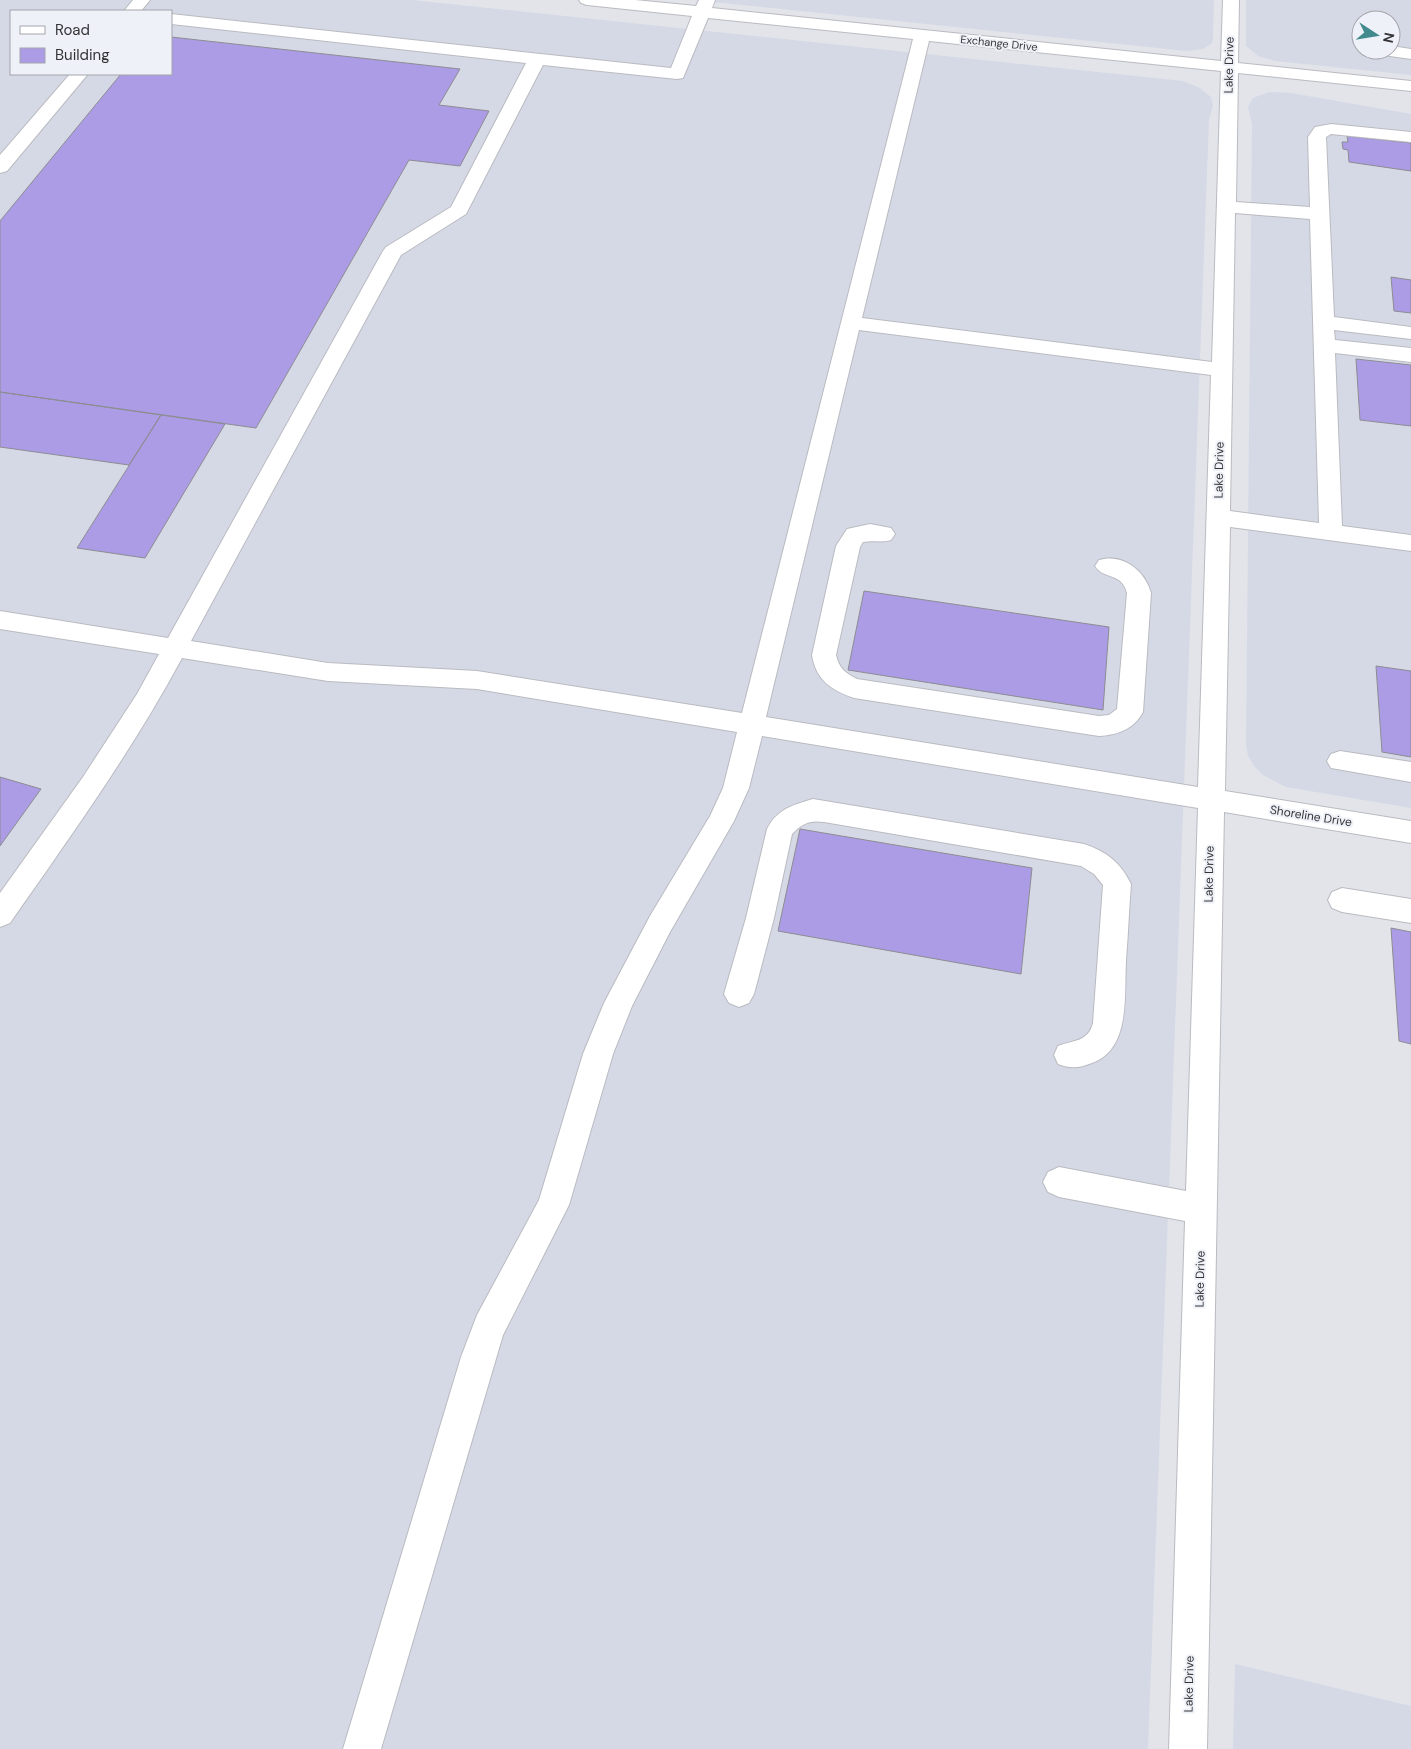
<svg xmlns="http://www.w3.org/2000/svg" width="1411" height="1749" font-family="'DM Sans',sans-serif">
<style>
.built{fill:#d5d9e6;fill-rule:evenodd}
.building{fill:#ab9ce5;stroke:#8d8c92}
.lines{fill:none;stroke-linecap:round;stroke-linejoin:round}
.minor-casing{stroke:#babbc1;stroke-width:2}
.minor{fill:#fff;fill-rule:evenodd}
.labels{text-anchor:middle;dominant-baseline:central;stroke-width:4;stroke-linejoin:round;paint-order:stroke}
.far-street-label{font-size:11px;fill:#343437;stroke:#eff1f8}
.street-label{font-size:12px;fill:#343437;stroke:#eff1f8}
</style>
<rect width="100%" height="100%" fill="#e2e4ea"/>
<path class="built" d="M 0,0 L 412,0 L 1183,81 L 1200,88 L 1211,97 L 1213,106 L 1209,119 L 1148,1749 L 0,1749 ZM 11,11 L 171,11 L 171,74 L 11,74 Z
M 694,0 L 1214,0 L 1213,39 L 1212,43 L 1203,49 L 1187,51 Z
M 1246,0 L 1411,0 L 1411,75 L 1275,61 L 1258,56 L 1246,46 ZM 1361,20 L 1391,20 L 1391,50 L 1361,50 Z
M 1269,92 L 1291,93 L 1411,114 L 1411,808 L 1286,787 L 1263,775 L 1254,766 L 1248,756 L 1246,745 L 1252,124 L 1248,107 L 1253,98 Z
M 1235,1664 L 1411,1706 L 1411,1749 L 1233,1749 Z"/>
<path class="building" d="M 171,37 L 460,69 L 439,105 L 489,111 L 460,166 L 409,160 L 256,428 L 0,392 L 0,221 L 121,74 L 171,74 Z
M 1347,136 L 1411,143 L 1411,171 L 1349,162 L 1348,150 L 1343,149 L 1342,142 L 1348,142 Z
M 1391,277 L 1411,280 L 1411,313 L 1394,311 Z
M 1356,359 L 1411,365 L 1411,426 L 1360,420 Z
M 0,392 L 161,415 L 129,465 L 0,447 Z
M 161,415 L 225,424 L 145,558 L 77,548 Z
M 864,591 L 1109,627 L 1103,710 L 848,670 Z
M 1376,666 L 1411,671 L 1411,757 L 1382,752 Z
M 0,777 L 41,789 L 0,846 Z
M 800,829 L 1032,868 L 1021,974 L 778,931 Z
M 1391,928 L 1411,932 L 1411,1044 L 1399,1041 Z"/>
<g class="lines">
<defs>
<path id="minor" d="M 133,0 L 150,0 L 141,11 L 124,11 Z
M 579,0 L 635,0 L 696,6 L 699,0 L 715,0 L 712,8 L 1221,61 L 1223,0 L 1239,0 L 1238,63 L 1411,81 L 1411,91 L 1238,73 L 1236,202 L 1310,207 L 1308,137 L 1315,127 L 1331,124 L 1411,132 L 1411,142 L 1331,134 L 1326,137 L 1334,317 L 1411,327 L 1411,339 L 1334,330 L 1335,340 L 1411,348 L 1411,362 L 1335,353 L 1342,526 L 1411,535 L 1411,551 L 1230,527 L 1225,791 L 1411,821 L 1411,843 L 1224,812 L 1207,1749 L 1169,1749 L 1185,1221 L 1059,1197 L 1048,1192 L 1043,1182 L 1048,1172 L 1059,1167 L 1186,1191 L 1198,808 L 762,736 L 749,788 L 734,821 L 670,932 L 632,1006 L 613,1054 L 569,1205 L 503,1335 L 381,1749 L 343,1749 L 461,1357 L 477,1315 L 539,1200 L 583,1054 L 604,1003 L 650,916 L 710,816 L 723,788 L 737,732 L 477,689 L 328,681 L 182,658 C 132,751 70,837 10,923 L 0,927 L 0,893 L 83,777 L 137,694 L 159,654 L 0,629 L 0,611 L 168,638 L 383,251 L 386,247 L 451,207 L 526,63 L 171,24 L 171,14 L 671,68 L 692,16 L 587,5 L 581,3 ZM 708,18 L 913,39 L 742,713 L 477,671 L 328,663 L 191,641 L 401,255 L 466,214 L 543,65 L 677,79 L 683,78 ZM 929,41 L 1221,71 L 1212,362 L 862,318 ZM 1235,213 L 1310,219 L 1319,523 L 1230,511 ZM 859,330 L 1211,375 L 1198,787 L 766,717 Z
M 1391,46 L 1411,49 L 1411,59 L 1376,54 L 1373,50 L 1391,50 Z
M 70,74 L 88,74 L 7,171 L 0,173 L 0,155 Z
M 870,524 L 891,528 L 895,534 L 891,540 C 881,543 873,540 863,542 L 860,547 L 836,655 C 839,668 845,673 857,679 L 1099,716 L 1109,715 L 1117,709 L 1127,593 C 1122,572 1104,580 1095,566 L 1099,560 C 1122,553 1145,570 1151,593 L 1143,712 C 1134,729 1118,735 1099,736 L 854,698 C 831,690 816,680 812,655 L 836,546 L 847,529 Z
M 1340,751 L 1411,762 L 1411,782 L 1331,768 L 1327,761 L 1331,754 Z
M 813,799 L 1084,844 C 1107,852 1120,862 1131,884 C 1129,910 1128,935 1126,961 C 1124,995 1131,1049 1092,1063 C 1079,1068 1071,1069 1058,1064 L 1054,1055 L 1058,1046 C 1074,1040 1088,1042 1093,1023 L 1103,885 L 1094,874 L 1081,866 L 824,822 C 809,820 803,823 792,834 L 774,918 L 754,994 L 749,1003 L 739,1007 L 729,1003 L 724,994 L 746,918 L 767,829 C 777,809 793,805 813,799 Z
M 1342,888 L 1411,899 L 1411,923 L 1342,912 L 1332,908 L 1328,900 L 1332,892 Z"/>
</defs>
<use href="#minor" class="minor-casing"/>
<use href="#minor" class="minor"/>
</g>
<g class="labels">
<g class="far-street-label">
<text transform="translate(999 43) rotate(6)">Exchange Drive</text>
</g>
<g class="street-label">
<text transform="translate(1229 65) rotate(-89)">Lake Drive</text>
<text transform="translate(1219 470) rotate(-89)">Lake Drive</text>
<text transform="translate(1311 816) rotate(9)">Shoreline Drive</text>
<text transform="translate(1209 874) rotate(-89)">Lake Drive</text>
<text transform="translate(1200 1279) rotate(-89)">Lake Drive</text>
<text transform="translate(1189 1684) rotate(-89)">Lake Drive</text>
</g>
</g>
<rect x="10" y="10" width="162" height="65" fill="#eff1f8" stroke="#a4a5ab"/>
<rect x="20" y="26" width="25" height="8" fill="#ffffff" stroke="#a4a5ab"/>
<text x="55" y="35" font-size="15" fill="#343437">Road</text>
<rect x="20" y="48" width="25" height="15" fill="#ab9ce5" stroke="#a4a5ab"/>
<text x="55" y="60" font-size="15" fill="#343437">Building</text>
<g transform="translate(1376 35) rotate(102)"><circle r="24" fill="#eff1f8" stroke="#a4a5ab"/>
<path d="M0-4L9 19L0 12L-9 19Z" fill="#428a8e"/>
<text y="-8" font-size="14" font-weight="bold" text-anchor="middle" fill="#343437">N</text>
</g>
</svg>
